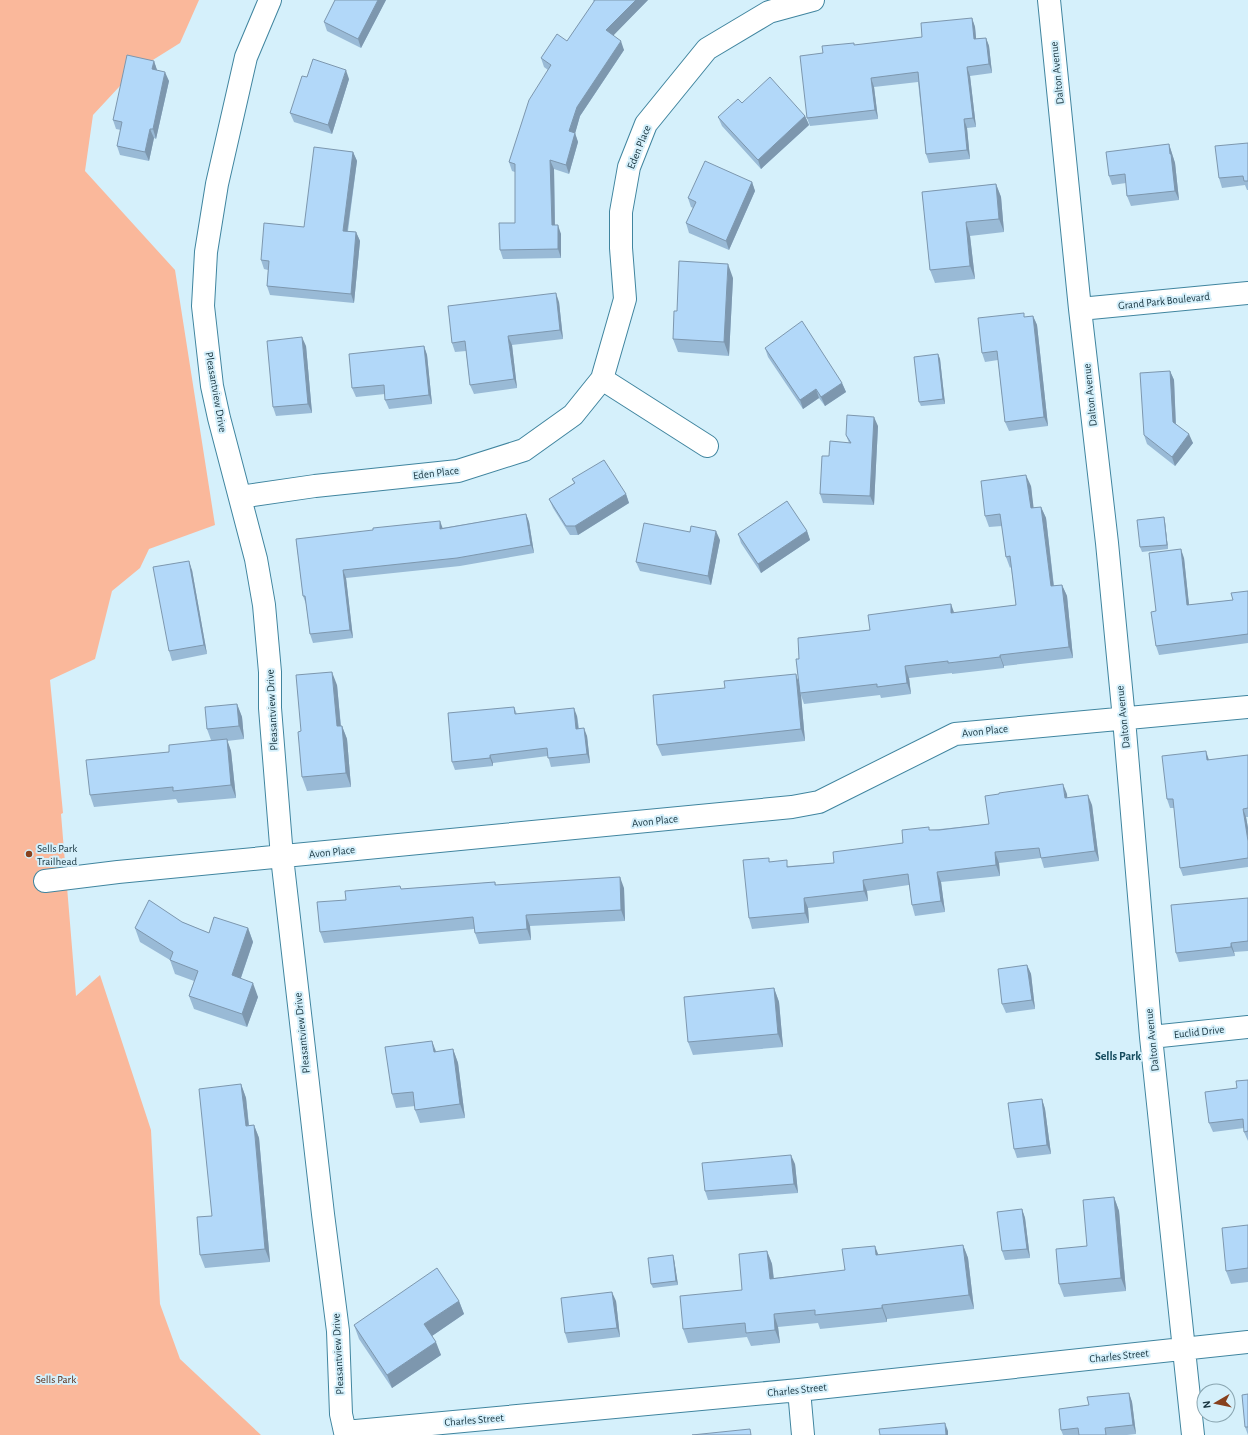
<svg xmlns="http://www.w3.org/2000/svg" width="1248" height="1435" font-family="'Alegreya Sans',sans-serif">
<style>
.green{fill:#fab89b}
.lines{fill:none;stroke-linecap:round;stroke-linejoin:round}
.street-casing{stroke:#40859f;stroke-width:24}
.street{stroke:#fff;stroke-width:22}
.wall{fill:#99bad6}
.shaded-wall{fill:#7d97ae}
.building{fill:#b2d8f9;stroke:#7d97ae}
.poi-dot{fill:#87401d;stroke:#d5f0fb;stroke-width:1.5}
.labels{text-anchor:middle;dominant-baseline:central;stroke-width:4;stroke-linejoin:round;paint-order:stroke}
.street-label{font-size:11px;fill:#17343f;stroke:#d5f0fb}
.poi-label{font-size:11px;fill:#17343f;stroke:#d5f0fb;text-anchor:start}
.park-label{font-size:11px;fill:#582c17;stroke:#d5f0fb}
.neighbourhood-label{font-size:12px;font-weight:bold;fill:#134a5d;stroke:#d5f0fb}
</style>
<rect width="100%" height="100%" fill="#d5f0fb"/>
<path class="green" d="M 0,0 L 199,0 L 180,43 L 132,73 L 93,115 L 85,171 L 175,270 L 215,525 L 149,549 L 140,568 L 112,591 L 95,659 L 50,680 L 63,813 L 61,814 L 76,996 L 100,975 L 151,1130 L 160,1304 L 180,1359 L 261,1435 L 0,1435 Z"/>
<g class="lines">
<defs>
<path id="street" d="M 270,0 L 246,57 L 217,184 L 206,252 L 203,306 L 212,386 L 219,418 L 256,559 L 264,605 L 270,672 L 270,708 L 282,857 L 323,1214 L 338,1331 L 341,1414 L 345,1432 L 799,1390 L 1248,1342
M 1049,0 L 1080,309 L 1107,543 L 1124,719 L 1151,1037 L 1193,1435
M 1080,309 L 1248,293
M 602,379 L 707,446
M 240,497 L 315,486 L 458,471 L 524,450 L 573,415 L 602,379 L 625,299 L 621,248 L 621,212 L 629,167 L 646,124 L 707,49 L 769,12 L 813,0
M 45,881 L 118,872 L 792,807 L 819,802 L 955,734 L 1248,707
M 1151,1037 L 1248,1027
M 799,1390 L 803,1435"/>
</defs>
<use href="#street" class="street-casing"/>
<use href="#street" class="street"/>
</g>
<path class="wall" d="M 335,0 L 386,0 L 361,48 L 327,31 L 324,22 Z
M 593,0 L 648,0 L 613,35 L 624,50 L 580,116 L 575,133 L 578,142 L 569,174 L 554,169 L 555,225 L 561,234 L 561,258 L 503,259 L 500,250 L 515,223 L 515,172 L 512,171 L 509,162 L 548,70 L 544,67 L 541,58 L 567,41 L 594,2 Z
M 972,18 L 975,27 L 976,39 L 986,38 L 989,46 L 992,73 L 970,76 L 976,127 L 967,128 L 970,159 L 929,163 L 926,154 L 918,82 L 874,87 L 878,119 L 810,126 L 807,118 L 823,53 L 855,45 L 922,37 Z
M 154,61 L 157,70 L 169,81 L 156,139 L 154,138 L 149,161 L 120,155 L 117,146 L 121,130 L 116,129 L 113,120 Z
M 307,77 L 349,79 L 332,134 L 294,122 L 290,113 Z
M 742,103 L 805,116 L 809,125 L 761,169 L 722,126 L 718,117 Z
M 1248,143 L 1248,190 L 1247,190 L 1245,185 L 1222,188 L 1219,178 Z
M 1169,144 L 1175,163 L 1179,200 L 1131,206 L 1127,196 L 1126,183 L 1112,185 L 1109,176 Z
M 353,152 L 357,161 L 348,231 L 356,232 L 360,241 L 354,303 L 270,295 L 267,286 L 268,270 L 264,269 L 261,260 L 304,227 Z
M 752,182 L 755,191 L 729,250 L 689,233 L 686,223 L 693,208 L 691,207 L 688,198 Z
M 996,184 L 1001,197 L 1004,232 L 970,236 L 975,279 L 935,283 L 930,270 L 922,192 Z
M 733,278 L 729,356 L 678,352 L 673,339 L 677,311 Z
M 559,302 L 563,339 L 512,345 L 517,388 L 474,394 L 470,385 L 466,351 L 455,352 L 452,343 Z
M 1033,316 L 1037,325 L 1048,426 L 1009,431 L 1005,422 L 998,360 L 985,362 L 982,353 L 1026,317 Z
M 306,346 L 312,413 L 276,416 L 273,407 Z
M 424,346 L 427,355 L 432,404 L 389,409 L 385,400 L 385,394 L 356,397 L 352,388 Z
M 765,348 L 842,383 L 846,392 L 825,406 L 819,398 L 803,409 L 768,357 Z
M 938,354 L 940,359 L 945,404 L 921,406 L 919,402 Z
M 1170,371 L 1174,380 L 1176,424 L 1193,443 L 1175,466 L 1147,444 L 1144,435 Z
M 878,426 L 874,505 L 823,503 L 820,494 L 829,456 L 849,443 L 846,435 Z
M 572,479 L 626,494 L 629,503 L 578,535 L 570,535 L 553,508 L 549,499 L 574,483 Z
M 1031,486 L 1033,508 L 1041,507 L 1046,518 L 1054,586 L 1062,585 L 1067,596 L 1073,658 L 1004,666 L 1004,668 L 952,674 L 952,673 L 909,678 L 911,694 L 881,698 L 880,695 L 804,704 L 801,695 L 805,741 L 662,756 L 657,745 L 799,683 L 799,659 L 870,630 L 954,613 L 1016,605 L 1011,567 L 1010,568 L 1006,557 L 1002,526 L 989,527 L 985,516 Z
M 526,514 L 529,522 L 534,553 L 460,566 L 346,578 L 353,638 L 313,643 L 310,634 L 306,604 L 303,596 L 296,539 L 442,528 Z
M 1164,517 L 1165,522 L 1168,549 L 1142,552 L 1140,547 Z
M 807,531 L 810,540 L 761,573 L 741,543 L 738,534 Z
M 720,540 L 711,585 L 640,571 L 636,562 Z
M 1184,558 L 1189,605 L 1233,600 L 1248,591 L 1248,643 L 1159,655 L 1156,646 L 1156,611 Z
M 192,570 L 207,654 L 172,661 L 169,651 Z
M 337,685 L 341,726 L 342,726 L 347,739 L 351,787 L 307,791 L 302,777 L 301,731 Z
M 237,704 L 242,717 L 244,739 L 227,741 L 231,751 L 236,798 L 178,803 L 176,799 L 94,807 L 90,795 L 211,740 L 207,729 Z
M 514,707 L 517,714 L 577,716 L 579,728 L 587,736 L 590,763 L 551,767 L 548,756 L 493,763 L 493,766 L 455,770 L 452,762 Z
M 1248,755 L 1248,817 L 1246,817 L 1248,828 L 1248,867 L 1183,876 L 1180,868 L 1174,808 L 1170,808 L 1167,799 L 1209,760 Z
M 1067,794 L 1067,798 L 1092,805 L 1099,861 L 1044,868 L 1041,858 L 999,863 L 1000,876 L 941,882 L 945,912 L 915,916 L 912,905 L 909,885 L 867,891 L 868,901 L 808,908 L 809,923 L 752,929 L 749,918 L 771,862 L 789,866 L 834,863 L 903,843 L 930,830 L 989,824 Z
M 495,882 L 496,885 L 624,888 L 625,921 L 530,926 L 531,940 L 479,944 L 475,933 L 474,929 L 324,943 L 320,932 L 346,900 L 402,889 Z
M 1248,898 L 1248,951 L 1234,952 L 1235,956 L 1179,962 L 1176,953 Z
M 182,922 L 209,933 L 248,928 L 253,942 L 241,978 L 258,997 L 247,1027 L 194,1009 L 189,996 L 194,981 L 175,974 L 170,960 L 140,942 L 135,928 Z
M 1027,965 L 1031,974 L 1035,1009 L 1006,1013 L 1002,1004 Z
M 774,988 L 779,1002 L 783,1047 L 693,1055 L 688,1042 Z
M 453,1049 L 458,1063 L 465,1118 L 420,1123 L 415,1110 L 415,1106 L 396,1108 L 392,1094 Z
M 1248,1080 L 1248,1141 L 1244,1132 L 1244,1128 L 1213,1132 L 1209,1123 L 1237,1088 Z
M 241,1084 L 246,1098 L 249,1125 L 254,1125 L 259,1138 L 270,1262 L 205,1268 L 200,1255 L 212,1216 Z
M 1042,1099 L 1045,1109 L 1051,1154 L 1017,1158 L 1014,1149 Z
M 795,1164 L 798,1193 L 708,1200 L 705,1191 Z
M 1114,1197 L 1119,1211 L 1126,1291 L 1064,1297 L 1059,1284 L 1087,1246 Z
M 1022,1209 L 1025,1218 L 1030,1258 L 1005,1260 L 1002,1251 Z
M 1248,1225 L 1248,1282 L 1231,1284 L 1226,1271 Z
M 963,1245 L 968,1258 L 974,1309 L 887,1319 L 887,1322 L 820,1329 L 818,1323 L 778,1327 L 780,1343 L 751,1346 L 747,1337 L 688,1343 L 683,1329 L 742,1290 L 767,1251 L 772,1264 L 774,1278 L 845,1270 L 878,1255 Z
M 674,1259 L 678,1285 L 653,1288 L 651,1284 Z
M 459,1301 L 464,1314 L 432,1336 L 441,1355 L 392,1388 L 359,1339 L 354,1325 Z
M 616,1301 L 620,1337 L 568,1343 L 565,1333 Z
M 1129,1393 L 1132,1402 L 1136,1434 L 1127,1435 L 1063,1435 L 1061,1430 L 1089,1405 Z
M 1248,1394 L 1248,1435 L 1245,1427 Z"/>
<path class="shaded-wall" d="M 378,0 L 386,0 L 361,48 L 358,39 Z
M 636,0 L 648,0 L 609,40 L 606,30 Z
M 972,18 L 975,27 L 977,48 L 974,39 Z
M 986,38 L 989,46 L 992,73 L 989,64 Z
M 621,41 L 624,50 L 580,116 L 573,141 L 569,131 L 577,107 Z
M 154,61 L 157,70 L 152,69 Z
M 967,67 L 970,76 L 976,127 L 973,118 Z
M 346,70 L 349,79 L 332,134 L 328,125 Z
M 165,72 L 169,81 L 156,139 L 153,129 Z
M 871,78 L 874,87 L 878,119 L 875,110 Z
M 805,116 L 809,125 L 761,169 L 758,160 Z
M 964,119 L 967,128 L 970,159 L 967,150 Z
M 150,129 L 154,138 L 149,161 L 145,152 Z
M 575,133 L 578,142 L 569,174 L 566,165 Z
M 1169,144 L 1175,163 L 1179,200 L 1175,191 Z
M 353,152 L 357,161 L 346,240 L 343,231 Z
M 550,160 L 554,169 L 555,234 L 552,225 Z
M 752,182 L 755,191 L 729,250 L 726,241 Z
M 996,184 L 1001,197 L 1004,232 L 999,219 Z
M 966,222 L 970,236 L 975,279 L 970,266 Z
M 558,225 L 561,234 L 561,258 L 558,249 Z
M 356,232 L 360,241 L 354,303 L 351,294 Z
M 728,264 L 733,278 L 729,356 L 724,342 Z
M 556,293 L 559,302 L 563,339 L 560,330 Z
M 1033,316 L 1037,325 L 1048,426 L 1044,417 Z
M 508,336 L 512,345 L 517,388 L 514,379 Z
M 302,337 L 306,346 L 312,413 L 308,404 Z
M 424,346 L 427,355 L 432,404 L 429,395 Z
M 938,354 L 940,359 L 945,404 L 943,399 Z
M 1170,371 L 1174,380 L 1176,431 L 1173,422 Z
M 842,383 L 846,392 L 825,406 L 821,397 Z
M 816,389 L 819,398 L 803,409 L 800,400 Z
M 874,417 L 878,426 L 874,505 L 870,496 Z
M 1189,434 L 1193,443 L 1175,466 L 1172,457 Z
M 1026,475 L 1031,486 L 1035,519 L 1031,508 Z
M 626,494 L 629,503 L 578,535 L 575,526 Z
M 1041,507 L 1046,518 L 1055,598 L 1051,586 Z
M 526,514 L 529,522 L 534,553 L 531,545 Z
M 1164,517 L 1165,522 L 1168,549 L 1167,545 Z
M 440,521 L 443,529 L 440,529 Z
M 716,531 L 720,540 L 711,585 L 708,576 Z
M 807,531 L 810,540 L 761,573 L 758,564 Z
M 1181,549 L 1184,558 L 1190,614 L 1187,605 Z
M 189,561 L 192,570 L 207,654 L 204,645 Z
M 343,570 L 346,578 L 353,638 L 350,630 Z
M 1062,585 L 1067,596 L 1073,658 L 1069,647 Z
M 951,604 L 955,615 L 951,613 Z
M 1000,655 L 1004,666 L 1004,668 L 1000,657 Z
M 905,666 L 909,678 L 911,694 L 907,683 Z
M 332,672 L 337,685 L 342,740 L 337,726 Z
M 796,674 L 800,686 L 800,693 L 801,695 L 805,741 L 801,729 Z
M 237,704 L 242,717 L 244,739 L 239,726 Z
M 574,708 L 577,716 L 579,737 L 576,729 Z
M 342,726 L 347,739 L 351,787 L 346,773 Z
M 584,728 L 587,736 L 590,763 L 587,754 Z
M 227,739 L 231,751 L 236,798 L 231,785 Z
M 1206,751 L 1209,760 L 1210,769 L 1207,760 Z
M 490,755 L 493,763 L 493,766 L 490,758 Z
M 1063,784 L 1067,794 L 1068,808 L 1065,798 Z
M 1088,795 L 1092,805 L 1099,861 L 1095,851 Z
M 1243,809 L 1246,817 L 1248,828 L 1248,841 Z
M 995,852 L 999,863 L 1000,876 L 996,865 Z
M 937,872 L 941,882 L 945,912 L 941,901 Z
M 620,877 L 624,888 L 625,921 L 621,910 Z
M 863,880 L 867,891 L 868,901 L 864,891 Z
M 804,898 L 808,908 L 809,923 L 805,913 Z
M 526,915 L 530,926 L 531,940 L 527,929 Z
M 248,928 L 253,942 L 237,989 L 232,975 Z
M 1231,943 L 1234,952 L 1235,956 L 1231,947 Z
M 1027,965 L 1031,974 L 1035,1009 L 1032,1000 Z
M 253,983 L 258,997 L 247,1027 L 242,1014 Z
M 774,988 L 779,1002 L 783,1047 L 778,1034 Z
M 432,1041 L 437,1054 L 434,1052 Z
M 453,1049 L 458,1063 L 465,1118 L 460,1104 Z
M 241,1084 L 246,1098 L 250,1139 L 246,1126 Z
M 1042,1099 L 1045,1109 L 1051,1154 L 1047,1145 Z
M 254,1125 L 259,1138 L 270,1262 L 265,1249 Z
M 791,1155 L 795,1164 L 798,1193 L 794,1184 Z
M 1114,1197 L 1119,1211 L 1126,1291 L 1121,1278 Z
M 1022,1209 L 1025,1218 L 1030,1258 L 1027,1249 Z
M 963,1245 L 968,1258 L 974,1309 L 969,1295 Z
M 875,1246 L 880,1259 L 876,1255 Z
M 767,1251 L 772,1264 L 775,1292 L 770,1279 Z
M 673,1255 L 674,1259 L 678,1285 L 676,1281 Z
M 612,1292 L 616,1301 L 620,1337 L 617,1328 Z
M 459,1301 L 464,1314 L 429,1338 L 424,1324 Z
M 882,1305 L 887,1319 L 887,1322 L 882,1308 Z
M 774,1314 L 778,1327 L 780,1343 L 775,1330 Z
M 436,1342 L 441,1355 L 392,1388 L 387,1375 Z
M 1129,1393 L 1132,1402 L 1136,1434 L 1133,1425 Z
M 945,1423 L 948,1431 L 948,1435 L 946,1435 Z"/>
<path class="building" d="M 335,0 L 378,0 L 358,39 L 324,22 Z
M 595,0 L 636,0 L 606,30 L 621,41 L 577,107 L 569,131 L 575,133 L 566,165 L 550,160 L 552,225 L 558,225 L 558,249 L 500,250 L 499,223 L 515,223 L 515,164 L 509,162 L 529,100 L 551,65 L 541,58 L 557,34 L 567,41 Z
M 972,18 L 974,39 L 986,38 L 989,64 L 967,67 L 973,118 L 964,119 L 967,150 L 926,154 L 918,72 L 871,78 L 875,110 L 807,118 L 800,56 L 823,53 L 822,46 L 854,43 L 854,45 L 922,37 L 921,23 Z
M 127,55 L 154,61 L 152,69 L 165,72 L 153,129 L 150,129 L 145,152 L 117,146 L 122,122 L 113,120 Z
M 313,59 L 346,70 L 328,125 L 290,113 L 302,76 L 307,77 Z
M 770,77 L 805,116 L 758,160 L 718,117 L 738,99 L 742,103 Z
M 1248,143 L 1248,181 L 1244,181 L 1243,176 L 1219,178 L 1215,146 Z
M 1169,144 L 1170,154 L 1171,154 L 1175,191 L 1127,196 L 1125,174 L 1109,176 L 1106,152 Z
M 314,147 L 353,152 L 343,231 L 356,232 L 351,294 L 267,286 L 269,261 L 261,260 L 264,223 L 304,227 Z
M 705,161 L 752,182 L 726,241 L 686,223 L 696,202 L 688,198 Z
M 996,184 L 999,219 L 966,222 L 970,266 L 930,270 L 922,192 Z
M 679,261 L 728,264 L 724,342 L 673,339 L 674,311 L 677,311 Z
M 556,293 L 560,330 L 508,336 L 514,379 L 470,385 L 465,341 L 452,343 L 448,306 Z
M 1024,313 L 1024,317 L 1033,316 L 1044,417 L 1005,422 L 997,351 L 982,353 L 978,318 Z
M 802,321 L 842,383 L 821,397 L 816,389 L 800,400 L 765,348 Z
M 302,337 L 308,404 L 273,407 L 267,341 Z
M 424,346 L 429,395 L 385,400 L 384,385 L 352,388 L 349,354 Z
M 938,354 L 943,399 L 919,402 L 914,357 Z
M 1170,371 L 1173,422 L 1189,434 L 1172,457 L 1144,435 L 1140,373 Z
M 847,415 L 874,417 L 870,496 L 820,494 L 822,456 L 829,456 L 830,441 L 851,443 L 846,435 Z
M 604,460 L 626,494 L 575,526 L 566,526 L 549,499 L 575,483 L 572,479 Z
M 1026,475 L 1031,508 L 1041,507 L 1051,586 L 1062,585 L 1069,647 L 1000,655 L 1000,657 L 948,663 L 948,661 L 905,666 L 907,683 L 877,687 L 877,684 L 800,693 L 796,659 L 799,659 L 798,638 L 870,630 L 868,615 L 951,604 L 951,613 L 1016,605 L 1010,556 L 1006,557 L 1000,514 L 985,516 L 981,481 Z
M 787,501 L 807,531 L 758,564 L 738,534 Z
M 526,514 L 531,545 L 457,558 L 343,570 L 350,630 L 310,634 L 305,596 L 303,596 L 296,539 L 373,530 L 373,528 L 440,521 L 440,529 Z
M 1164,517 L 1167,545 L 1140,547 L 1137,520 Z
M 644,523 L 690,532 L 691,526 L 716,531 L 708,576 L 636,562 Z
M 1181,549 L 1187,605 L 1233,600 L 1231,593 L 1248,591 L 1248,634 L 1156,646 L 1151,612 L 1156,611 L 1149,553 Z
M 189,561 L 204,645 L 169,651 L 153,567 Z
M 332,672 L 337,726 L 342,726 L 346,773 L 302,777 L 298,732 L 301,731 L 296,675 Z
M 796,674 L 801,729 L 657,745 L 653,695 L 725,688 L 724,681 Z
M 237,704 L 239,726 L 207,729 L 205,707 Z
M 514,707 L 515,714 L 574,708 L 576,729 L 584,728 L 587,754 L 548,758 L 547,748 L 490,755 L 490,758 L 452,762 L 448,713 Z
M 227,739 L 231,785 L 173,791 L 173,787 L 90,795 L 86,760 L 169,752 L 169,745 Z
M 1206,751 L 1207,760 L 1248,755 L 1248,808 L 1243,809 L 1248,841 L 1248,858 L 1180,868 L 1173,799 L 1167,799 L 1162,756 Z
M 1063,784 L 1065,798 L 1088,795 L 1095,851 L 1041,858 L 1039,848 L 995,852 L 996,865 L 937,872 L 941,901 L 912,905 L 908,874 L 863,880 L 864,891 L 804,898 L 805,913 L 749,918 L 743,860 L 769,858 L 769,862 L 787,860 L 787,867 L 834,863 L 833,852 L 903,843 L 902,830 L 929,827 L 929,830 L 939,830 L 989,824 L 985,796 L 999,794 L 999,793 Z
M 620,877 L 621,910 L 526,915 L 527,929 L 475,933 L 473,917 L 320,932 L 317,902 L 346,900 L 345,891 L 400,886 L 401,889 L 495,882 L 495,885 Z
M 1248,898 L 1248,941 L 1231,943 L 1231,947 L 1176,953 L 1171,905 Z
M 149,900 L 182,922 L 209,933 L 214,917 L 248,928 L 232,975 L 253,983 L 242,1014 L 189,996 L 198,971 L 170,960 L 173,952 L 135,928 Z
M 1027,965 L 1032,1000 L 1002,1004 L 998,969 Z
M 774,988 L 778,1034 L 688,1042 L 684,997 Z
M 432,1041 L 434,1052 L 453,1049 L 460,1104 L 415,1110 L 413,1092 L 392,1094 L 385,1047 Z
M 1248,1080 L 1248,1131 L 1244,1132 L 1243,1119 L 1209,1123 L 1205,1092 L 1237,1088 L 1236,1081 Z
M 241,1084 L 246,1126 L 254,1125 L 265,1249 L 200,1255 L 197,1217 L 212,1216 L 199,1089 Z
M 1042,1099 L 1047,1145 L 1014,1149 L 1008,1103 Z
M 791,1155 L 794,1184 L 705,1191 L 702,1163 Z
M 1114,1197 L 1121,1278 L 1059,1284 L 1056,1249 L 1087,1246 L 1083,1200 Z
M 1022,1209 L 1027,1249 L 1002,1251 L 997,1212 Z
M 1248,1225 L 1248,1268 L 1226,1271 L 1222,1228 Z
M 963,1245 L 969,1295 L 882,1305 L 882,1308 L 815,1315 L 815,1310 L 774,1314 L 775,1330 L 746,1333 L 745,1323 L 683,1329 L 680,1296 L 742,1290 L 739,1254 L 767,1251 L 770,1279 L 845,1270 L 842,1249 L 875,1246 L 876,1255 Z
M 673,1255 L 676,1281 L 651,1284 L 648,1258 Z
M 437,1268 L 459,1301 L 424,1324 L 436,1342 L 387,1375 L 354,1325 Z
M 612,1292 L 617,1328 L 565,1333 L 561,1298 Z
M 1129,1393 L 1133,1425 L 1105,1428 L 1106,1435 L 1079,1435 L 1078,1428 L 1061,1430 L 1059,1409 L 1089,1405 L 1087,1397 Z
M 1248,1394 L 1248,1427 L 1245,1427 L 1242,1395 Z
M 945,1423 L 946,1435 L 880,1435 L 879,1429 Z
M 750,1429 L 751,1435 L 692,1435 Z"/>
<circle class="poi-dot" cx="29" cy="854" r="4"/>
<g class="labels">
<g class="street-label">
<text transform="translate(1057 73) rotate(-96)">Dalton Avenue</text>
<text transform="translate(639 147) rotate(-68)">Eden Place</text>
<text transform="translate(1164 301) rotate(-6)">Grand Park Boulevard</text>
<text transform="translate(216 392) rotate(80)">Pleasantview Drive</text>
<text transform="translate(1090 395) rotate(-96)">Dalton Avenue</text>
<text transform="translate(436 473) rotate(-7)">Eden Place</text>
<text transform="translate(272 710) rotate(-93)">Pleasantview Drive</text>
<text transform="translate(1123 717) rotate(-96)">Dalton Avenue</text>
<text transform="translate(985 731) rotate(-6)">Avon Place</text>
<text transform="translate(655 821) rotate(-6)">Avon Place</text>
<text transform="translate(332 852) rotate(-6)">Avon Place</text>
<text transform="translate(1199 1032) rotate(-6)">Euclid Drive</text>
<text transform="translate(302 1033) rotate(-96)">Pleasantview Drive</text>
<text transform="translate(1152 1040) rotate(-96)">Dalton Avenue</text>
<text transform="translate(338 1354) rotate(-93)">Pleasantview Drive</text>
<text transform="translate(1119 1356) rotate(-6)">Charles Street</text>
<text transform="translate(797 1390) rotate(-6)">Charles Street</text>
<text transform="translate(474 1420) rotate(-5)">Charles Street</text>
</g>
<g class="poi-label">
<text x="37" y="848">Sells Park<tspan x="37" dy="13">Trailhead</tspan></text>
</g>
<g class="park-label">
<text x="56" y="1379">Sells Park</text>
</g>
<g class="neighbourhood-label">
<text x="1118" y="1056">Sells Park</text>
</g>
</g>
<g transform="translate(1216 1403) rotate(261)"><circle r="19" fill="#d5f0fb" stroke="#89a5b0"/>
<path d="M0-3L7 15L0 10L-7 15Z" fill="#87401d"/>
<text y="-6" font-size="11" font-weight="bold" text-anchor="middle" fill="#17343f">N</text>
</g>
</svg>
